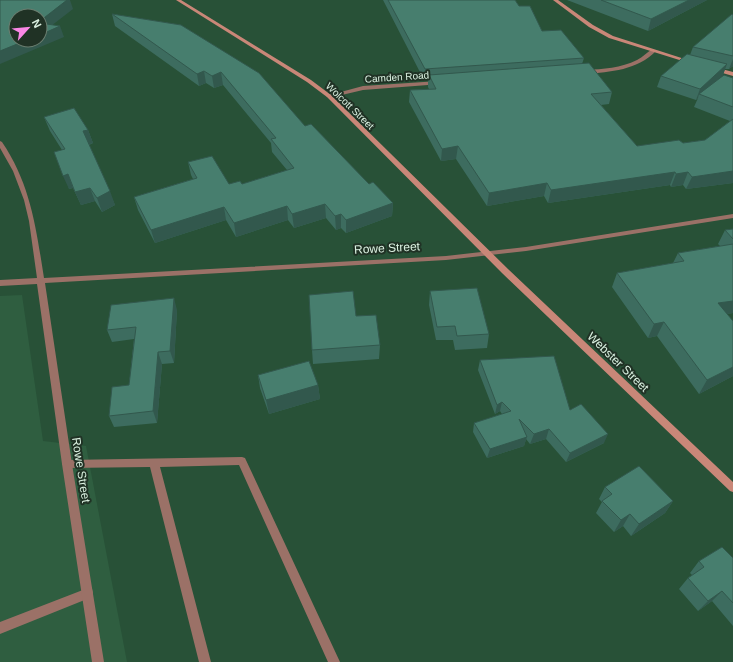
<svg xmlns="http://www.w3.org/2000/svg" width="733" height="662" font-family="Arial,sans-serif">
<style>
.built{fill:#2f5e40}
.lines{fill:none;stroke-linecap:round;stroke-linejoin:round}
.lane{fill:#9b7167;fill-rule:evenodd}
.street{fill:#9b7167;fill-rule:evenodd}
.secondary{fill:#c98778;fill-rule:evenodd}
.wall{fill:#3d6c5f}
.shaded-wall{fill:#32584d}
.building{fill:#477e6e;stroke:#32584d}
.labels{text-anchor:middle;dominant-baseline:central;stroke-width:4;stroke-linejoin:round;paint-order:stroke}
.far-street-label{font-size:10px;fill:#dbf1e1;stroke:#203225}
.street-label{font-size:12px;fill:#dbf1e1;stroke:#203225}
</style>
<rect width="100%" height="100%" fill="#285137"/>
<path class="built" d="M 22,295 L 43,441 L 86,446 L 127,662 L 0,662 L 0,296 Z"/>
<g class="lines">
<path class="lane" d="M 242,457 L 245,458 L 340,662 L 328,662 L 239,465 L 160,467 L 211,662 L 199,662 L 150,467 L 67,468 L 64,467 L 62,464 L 64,461 L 67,460 Z
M 88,588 L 92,589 L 93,593 L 92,597 L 0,634 L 0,622 Z"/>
<path class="street" d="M 653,49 L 656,51 C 638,70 610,72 586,74 L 583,72 L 586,70 C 603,69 621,68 637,60 C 643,57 647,52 653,49 Z
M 439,81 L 442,83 L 441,84 L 363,90 L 329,98 L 326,96 L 363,86 Z
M 0,141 L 2,142 C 31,185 36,228 44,278 L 446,256 L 526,247 L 733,214 L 733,218 L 526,251 L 446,260 L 45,283 L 72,464 L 104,662 L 92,662 L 62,464 L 37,284 L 0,286 L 0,280 L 37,278 L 29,221 L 24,200 L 13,171 L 0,148 Z"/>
<path class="secondary" d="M 176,0 L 181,0 L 311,80 L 331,95 L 508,269 L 733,482 L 733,492 L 730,491 L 502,273 L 327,97 L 307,82 Z
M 553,0 L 558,0 L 593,25 L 613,36 L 694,62 L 689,63 L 609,38 L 589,27 Z
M 714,67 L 733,72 L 733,76 L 712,70 L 712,68 Z"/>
</g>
<path class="wall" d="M 383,0 L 515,0 L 519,6 L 542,31 L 584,58 L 582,64 L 612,92 L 609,104 L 601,105 L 637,146 L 683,143 L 705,140 L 730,121 L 694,107 L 698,98 L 696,100 L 657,87 L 661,76 L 690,55 L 693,47 L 733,15 L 733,66 L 729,69 L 725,69 L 723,75 L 717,80 L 733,78 L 733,183 L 686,189 L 683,185 L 671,187 L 670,185 L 548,203 L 544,196 L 487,206 L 456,159 L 441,161 L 409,102 L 410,90 L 429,89 L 428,87 L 428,80 L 424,80 Z
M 567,0 L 707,0 L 648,31 Z
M 112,14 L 181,25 L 305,126 L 369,184 L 393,203 L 392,216 L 346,233 L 341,228 L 336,230 L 326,218 L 294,228 L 288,220 L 236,237 L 226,220 L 155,243 L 138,210 L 134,197 L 193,179 L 191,175 L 188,162 L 229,184 L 242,184 L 287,170 L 272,152 L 271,143 L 223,85 L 214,88 L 206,83 L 199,86 L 115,26 Z
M 44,117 L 88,130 L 93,143 L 89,145 L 115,205 L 102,212 L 95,201 L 81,205 L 73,188 L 69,189 L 62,150 L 50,131 Z
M 733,229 L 733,313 L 727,314 L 733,376 L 699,394 L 657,336 L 648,338 L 612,287 L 617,273 L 673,263 L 678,253 L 720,246 L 718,244 L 725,230 Z
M 430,291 L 489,334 L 487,348 L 455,350 L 453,340 L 436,340 L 429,305 Z
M 177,310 L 174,363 L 162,364 L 157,423 L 114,427 L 109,416 L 129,385 L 134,339 L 112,342 L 107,330 Z
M 356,316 L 380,345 L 379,359 L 313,364 L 312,350 Z
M 480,360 L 570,410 L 604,443 L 566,462 L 546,439 L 530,444 L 526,439 L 524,446 L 487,458 L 473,432 L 474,423 L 502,414 L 500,411 L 495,414 L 478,370 Z
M 258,375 L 318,385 L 320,399 L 269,414 L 260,388 Z
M 605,487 L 673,501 L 665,513 L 631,536 L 623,526 L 614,532 L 596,513 L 602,502 L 599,499 Z
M 733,558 L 733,626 L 712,601 L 698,611 L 679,589 L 688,578 L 692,575 L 690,573 L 699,561 Z"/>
<path class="shaded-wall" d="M 67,0 L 70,0 L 73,9 L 42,33 L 40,27 L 40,21 Z
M 689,0 L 707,0 L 648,31 L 651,19 Z
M 60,26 L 64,37 L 0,64 L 0,51 L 27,40 L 40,40 L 40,35 Z
M 733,59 L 733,66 L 729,69 Z
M 727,64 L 723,75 L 701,95 L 699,94 L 698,98 L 696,100 L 700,89 Z
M 204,71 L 206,83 L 199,86 L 197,74 Z
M 221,72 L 223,85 L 214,88 L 212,76 Z
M 88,130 L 93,143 L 87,145 L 83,131 Z
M 458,146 L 456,159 L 441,161 L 442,149 Z
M 733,171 L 733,183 L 686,189 L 692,177 Z
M 675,172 L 670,185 L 548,203 L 551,190 Z
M 688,172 L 683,185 L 671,187 L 676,174 Z
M 68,174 L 73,188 L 69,189 L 63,176 Z
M 547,183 L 544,196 L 487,206 L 489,193 Z
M 90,188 L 95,201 L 81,205 L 75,192 Z
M 110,191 L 115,205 L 102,212 L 97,198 Z
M 393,203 L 392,216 L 346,233 L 346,220 Z
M 325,204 L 326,218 L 294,228 L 292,214 Z
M 287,206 L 288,220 L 236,237 L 234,223 Z
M 224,207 L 226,220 L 155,243 L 151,230 Z
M 341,214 L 341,228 L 336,230 L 335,216 Z
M 174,298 L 177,310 L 174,363 L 170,351 Z
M 733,301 L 733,313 L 710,317 L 718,303 Z
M 664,322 L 657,336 L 648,338 L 654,324 Z
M 158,352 L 162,364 L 157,423 L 153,411 Z
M 733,367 L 733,376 L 699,394 L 707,380 Z
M 318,385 L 320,399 L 269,414 L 266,400 Z
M 502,402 L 500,411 L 495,414 L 497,405 Z
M 549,429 L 546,439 L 530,444 L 534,434 Z
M 608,434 L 604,443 L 566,462 L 570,453 Z
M 527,437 L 524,446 L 487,458 L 490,449 Z
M 673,501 L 665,513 L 631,536 L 639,524 Z
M 630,514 L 623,526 L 614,532 L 621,520 Z
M 722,591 L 712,601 L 698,611 L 708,601 Z"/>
<path class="building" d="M 0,0 L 67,0 L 40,21 L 40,16 L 16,16 L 16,40 L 27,40 L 0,51 Z
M 388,0 L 515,0 L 519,6 L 530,6 L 542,31 L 561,30 L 584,58 L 425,69 Z
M 601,0 L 689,0 L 651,19 Z
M 112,14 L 181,25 L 259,73 L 305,126 L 311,124 L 369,184 L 373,182 L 393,203 L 346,220 L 341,214 L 335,216 L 325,204 L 292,214 L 287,206 L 234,223 L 224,207 L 151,230 L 134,197 L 197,178 L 188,162 L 212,156 L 229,184 L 240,181 L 242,184 L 294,168 L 271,139 L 276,138 L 221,72 L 212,76 L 204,71 L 197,74 Z
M 732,14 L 733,15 L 733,56 L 693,47 Z
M 40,23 L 60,26 L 40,35 Z
M 687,54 L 727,64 L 700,89 L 661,76 Z
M 589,63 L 612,92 L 591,94 L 637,146 L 679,140 L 683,143 L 705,140 L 733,119 L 733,171 L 692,177 L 688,172 L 676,174 L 675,172 L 551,190 L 547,183 L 489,193 L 458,146 L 442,149 L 410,90 L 436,89 L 429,75 Z
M 724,75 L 733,78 L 733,107 L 699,94 Z
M 74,108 L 88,130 L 83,131 L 110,191 L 97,198 L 90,188 L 75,192 L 68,174 L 63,176 L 54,152 L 65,149 L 44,117 Z
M 733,229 L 733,239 L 725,230 Z
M 733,244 L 733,301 L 718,303 L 733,321 L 733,367 L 707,380 L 664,322 L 654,324 L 617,273 L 684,261 L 678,253 Z
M 477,288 L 489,334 L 457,336 L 455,326 L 437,327 L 430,291 Z
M 353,291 L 356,316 L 376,315 L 380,345 L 312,350 L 309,295 Z
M 174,298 L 170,351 L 158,352 L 153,411 L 109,416 L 112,387 L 129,385 L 136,327 L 107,330 L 111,305 Z
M 554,356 L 570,410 L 581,404 L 608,434 L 570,453 L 549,429 L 534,434 L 519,419 L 527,437 L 490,449 L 474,423 L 511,411 L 502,402 L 497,405 L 480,360 Z
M 309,361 L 318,385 L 266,400 L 258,375 Z
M 639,466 L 673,501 L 639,524 L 630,514 L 621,520 L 602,501 L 612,494 L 605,487 Z
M 722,547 L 733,558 L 733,603 L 722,591 L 708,601 L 688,578 L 704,567 L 699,561 Z"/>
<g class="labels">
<g class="far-street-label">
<text transform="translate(397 77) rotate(-4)">Camden Road</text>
<text transform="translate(350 106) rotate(44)">Wolcott Street</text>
</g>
<g class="street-label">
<text transform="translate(387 248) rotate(-3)">Rowe Street</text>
<text transform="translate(618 362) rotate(44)">Webster Street</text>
<text transform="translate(81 470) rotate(81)">Rowe Street</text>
</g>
</g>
<g transform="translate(28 28) rotate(63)"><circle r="19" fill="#203225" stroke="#6b7e70"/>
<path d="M0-3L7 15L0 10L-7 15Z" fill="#fa87e6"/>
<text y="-6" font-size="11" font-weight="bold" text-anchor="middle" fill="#dbf1e1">N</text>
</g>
</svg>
